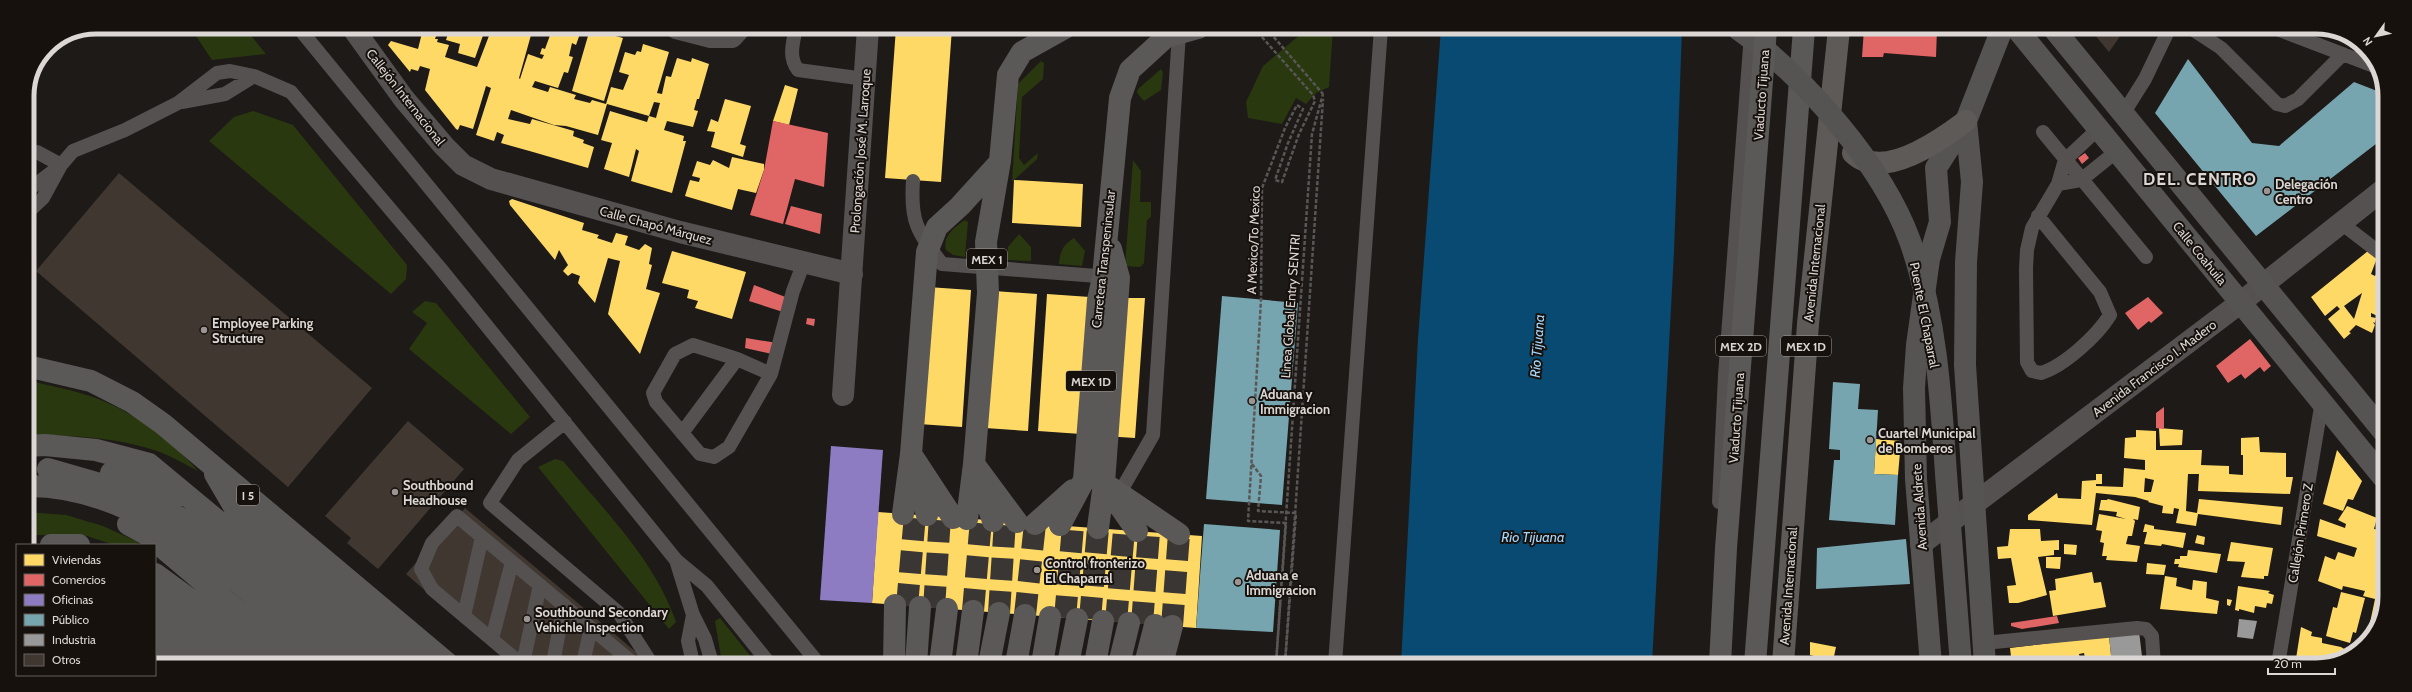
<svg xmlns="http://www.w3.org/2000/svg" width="2412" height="692" font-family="Cabin,sans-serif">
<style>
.green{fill:#29380e}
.water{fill:#084a71}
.homes{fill:#ffd966;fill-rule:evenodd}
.shops{fill:#e06666}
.offices{fill:#8e7cc3}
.public{fill:#76a5af}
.industry{fill:#999}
.building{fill:#413731}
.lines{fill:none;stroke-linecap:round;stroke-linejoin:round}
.motorway-tunnel{stroke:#3a3634;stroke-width:22;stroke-dasharray:22 11;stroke-linecap:butt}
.path{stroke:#595756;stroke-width:2.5;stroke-dasharray:4 2;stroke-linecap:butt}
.service{stroke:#545150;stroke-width:14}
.minor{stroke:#545150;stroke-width:22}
.tertiary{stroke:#545150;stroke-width:22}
.secondary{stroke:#555453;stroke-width:22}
.trunk{stroke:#5d5a58;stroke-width:22}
.motorway{stroke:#5b5957;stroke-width:22}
.path-bridge{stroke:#595756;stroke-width:2.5;stroke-dasharray:4 2;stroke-linecap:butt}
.secondary-bridge{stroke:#555453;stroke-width:22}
.motorway-bridge{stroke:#5b5957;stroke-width:22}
.poi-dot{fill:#9a9592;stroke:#17110d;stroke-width:1.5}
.labels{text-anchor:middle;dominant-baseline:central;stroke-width:4;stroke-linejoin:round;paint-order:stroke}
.shield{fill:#17110d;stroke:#a19c98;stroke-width:1}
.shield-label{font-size:12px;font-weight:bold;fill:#dcd7d4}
.street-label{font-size:13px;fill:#dcd7d4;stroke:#17110d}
.poi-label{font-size:13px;font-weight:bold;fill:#dcd7d4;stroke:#17110d;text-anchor:start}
.water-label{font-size:14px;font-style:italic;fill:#a5d7fe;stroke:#17110d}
.district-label{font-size:17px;font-weight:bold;letter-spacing:1px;fill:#dcd7d4;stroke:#17110d}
.rim{fill:none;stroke:#dcd7d4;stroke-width:5}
</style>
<rect width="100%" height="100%" fill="#1e1a18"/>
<path class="green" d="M 190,27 L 244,27 L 266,54 L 212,60 Z
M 1308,28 L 1333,28 L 1329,87 L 1316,93 L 1306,104 L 1296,98 L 1282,124 L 1248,118 L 1246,102 L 1263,66 Z
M 1041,61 L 1044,63 L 1043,79 L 1022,97 L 1019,158 L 1024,165 L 1038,153 L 1037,159 L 1012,182 L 1018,84 Z
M 1161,69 L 1163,73 L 1161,90 L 1144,101 L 1137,93 L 1138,89 Z
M 253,111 L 293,125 L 407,265 L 406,279 L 391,294 L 209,141 L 234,117 Z
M 1133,160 L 1141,171 L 1140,202 L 1151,202 L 1151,217 L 1147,220 L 1144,263 L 1140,267 L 1125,266 Z
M 965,220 L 968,222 L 965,257 L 953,255 L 946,250 C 942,236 955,227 965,220 Z
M 1019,234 L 1031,247 L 1031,261 L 1007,260 L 1008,247 Z
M 1074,238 L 1085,251 L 1082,266 L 1059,264 C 1060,251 1063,245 1074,238 Z
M 425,301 L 436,303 L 530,417 L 511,434 L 409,349 L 427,323 L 412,312 Z
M 27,380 C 50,386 74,390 96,398 C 135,413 171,439 198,471 C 185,464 171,456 157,451 C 120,438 66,433 27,437 Z
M 555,459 L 563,461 C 604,510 655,560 676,622 L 669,629 L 538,467 Z
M 27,512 L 66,515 L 103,526 L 138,542 L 136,545 L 114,545 L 84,535 L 27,535 Z
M 720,618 L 756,663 L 722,663 L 715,621 Z"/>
<path class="water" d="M 1441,28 L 1682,29 L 1674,252 L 1652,664 L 1401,664 L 1418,339 Z"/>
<path class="homes" d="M 404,27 L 439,27 L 435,39 L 438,39 L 437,42 L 449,45 L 445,57 L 477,67 L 492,28 L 512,29 L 531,35 L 519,78 L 520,79 L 528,54 L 542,59 L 544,55 L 540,54 L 542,48 L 545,49 L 553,27 L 582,28 L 576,45 L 572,43 L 569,56 L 573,57 L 568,73 L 564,72 L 558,88 L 535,81 L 532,87 L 548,92 L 550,87 L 576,95 L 574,99 L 590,103 L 592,100 L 606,104 L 611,87 L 623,90 L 629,75 L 619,72 L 625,52 L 635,55 L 637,51 L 641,52 L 643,44 L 669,52 L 657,93 L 662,94 L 666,76 L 671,77 L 677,58 L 691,62 L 692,58 L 709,64 L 699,99 L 697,99 L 694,110 L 698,111 L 693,127 L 667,121 L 664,130 L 684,136 L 683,141 L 686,141 L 672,193 L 631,181 L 639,151 L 636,149 L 629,177 L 604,169 L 612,143 L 601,140 L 610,111 L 647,122 L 649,116 L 656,118 L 660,103 L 654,102 L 649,116 L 607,104 L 598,135 L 566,126 L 554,125 L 511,110 L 508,119 L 530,124 L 532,119 L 574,131 L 573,136 L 584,140 L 583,143 L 594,147 L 588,168 L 533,152 L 501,143 L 504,135 L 497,132 L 494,141 L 476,135 L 491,88 L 486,86 L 473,129 L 460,125 L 458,130 L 456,129 L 425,90 L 430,69 L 420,66 L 418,71 L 411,69 L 410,72 L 388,45 L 391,41 L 418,49 L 422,33 Z
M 450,27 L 486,27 L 475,58 L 458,53 L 460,44 L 446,40 Z
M 896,28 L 952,28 L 941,182 L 885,178 Z
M 590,29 L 623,38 L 604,101 L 572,91 Z
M 785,85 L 798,89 L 789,125 L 773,121 Z
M 725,99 L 751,106 L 740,144 L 746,146 L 743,157 L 711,147 L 715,132 L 707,131 L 711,119 L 718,122 Z
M 732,157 L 764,164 L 764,170 L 756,193 L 738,189 L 732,210 L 685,196 L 690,180 L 699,182 L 700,178 L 692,176 L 697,161 L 710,165 L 713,160 L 729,168 Z
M 1014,180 L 1083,184 L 1081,227 L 1012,223 Z
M 512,199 L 584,223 L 582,230 L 599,235 L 597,238 L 612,243 L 616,233 L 628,236 L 625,245 L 639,250 L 645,244 L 652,248 L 649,264 L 652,265 L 646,289 L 660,293 L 640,354 L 608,314 L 620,261 L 608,258 L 595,303 L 578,283 L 580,276 L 572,273 L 568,276 L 563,271 L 568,265 L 559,250 L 555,260 L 510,205 L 509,201 Z
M 672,251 L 746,272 L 732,319 L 695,308 L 698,301 L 687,298 L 689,290 L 662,283 Z
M 2368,251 L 2377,258 L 2371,274 L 2375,276 L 2378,271 L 2384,274 L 2384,304 L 2376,300 L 2384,304 L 2384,349 L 2377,349 L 2382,318 L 2371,313 L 2371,317 L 2376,318 L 2375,323 L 2373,322 L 2375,325 L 2372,333 L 2356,325 L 2349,332 L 2351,333 L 2344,339 L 2328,319 L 2340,309 L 2337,306 L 2325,316 L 2311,297 ZM 2362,293 L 2354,319 L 2344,306 Z
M 928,287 L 971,290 L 962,427 L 919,424 Z
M 994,291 L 1037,294 L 1028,431 L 985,428 Z
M 1047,294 L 1090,297 L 1081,434 L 1038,431 Z
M 1114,298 L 1145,298 L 1135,438 L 1104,436 Z
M 2159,428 L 2183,430 L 2182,445 L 2160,446 Z
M 2136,430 L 2156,431 L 2156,450 L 2202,450 L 2201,465 L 2229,466 L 2229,474 L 2243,475 L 2243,455 L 2241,455 L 2241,438 L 2259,437 L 2260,452 L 2286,453 L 2286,477 L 2293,477 L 2290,494 L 2198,491 L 2199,474 L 2188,474 L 2186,511 L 2197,513 L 2199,499 L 2283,507 L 2281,525 L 2198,514 L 2196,526 L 2176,523 L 2179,509 L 2174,508 L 2173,514 L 2162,513 L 2163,506 L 2148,502 L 2149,501 L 2135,497 L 2096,493 L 2092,525 L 2028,520 L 2028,515 L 2057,493 L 2058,498 L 2081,499 L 2082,481 L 2096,480 L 2096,474 L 2102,474 L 2102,484 L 2096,484 L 2096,486 L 2123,487 L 2124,468 L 2145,470 L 2145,460 L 2124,458 L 2125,438 L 2136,437 ZM 2145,478 L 2154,480 L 2151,492 L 2144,492 Z
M 1876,439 L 1901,441 L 1898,475 L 1874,474 Z
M 2337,450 L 2362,481 L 2353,500 L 2348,499 L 2343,511 L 2323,504 Z
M 2108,499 L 2140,507 L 2138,520 L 2133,519 L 2135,521 L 2132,536 L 2128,536 L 2126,544 L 2140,546 L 2137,562 L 2106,560 L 2107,556 L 2102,556 L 2104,543 L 2100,542 L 2102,531 L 2096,530 L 2099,514 L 2126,519 L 2116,516 L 2117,512 L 2099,510 L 2101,500 L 2107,500 Z
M 2347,506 L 2377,518 L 2374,529 L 2380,530 L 2383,519 L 2383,613 L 2367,637 L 2375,599 L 2363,596 L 2365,591 L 2343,586 L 2342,590 L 2318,581 L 2325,556 L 2335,560 L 2338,552 L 2354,557 L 2357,548 L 2317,536 L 2320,519 L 2345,528 L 2346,524 L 2338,520 Z
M 878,512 L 1202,536 L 1196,628 L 872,603 Z
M 2145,524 L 2154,526 L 2154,529 L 2186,533 L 2183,548 L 2162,544 L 2161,546 L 2144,544 L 2147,532 L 2143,532 Z
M 2010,529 L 2040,529 L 2041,541 L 2059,540 L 2059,550 L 2054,550 L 2054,555 L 2038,557 L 2047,595 L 2018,603 L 2009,603 L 2007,586 L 2016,585 L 2011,558 L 1998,559 L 1997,547 L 2008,546 Z
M 2197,535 L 2205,537 L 2204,545 L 2195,543 Z
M 2231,542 L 2273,548 L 2268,576 L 2264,576 L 2264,579 L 2241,577 L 2245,562 L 2227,561 Z
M 2064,544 L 2077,545 L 2076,555 L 2064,554 Z
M 2188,550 L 2221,554 L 2217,573 L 2178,567 L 2179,564 L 2174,564 L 2175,559 L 2180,559 L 2180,556 L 2187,556 Z
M 2046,557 L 2061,557 L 2060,569 L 2046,568 Z
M 2147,563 L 2166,565 L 2164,575 L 2146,574 Z
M 2092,572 L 2094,583 L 2101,582 L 2106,607 L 2053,616 L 2049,591 L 2056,590 L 2055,579 Z
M 2165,576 L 2177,578 L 2176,586 L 2192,590 L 2193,580 L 2207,582 L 2206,598 L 2219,601 L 2217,614 L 2160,609 Z
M 2238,586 L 2270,591 L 2268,593 L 2274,595 L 2272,604 L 2267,603 L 2266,608 L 2255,606 L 2254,613 L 2239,609 L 2239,611 L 2235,610 Z
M 2341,592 L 2365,598 L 2356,633 L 2353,632 L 2350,643 L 2326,636 L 2333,607 L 2337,608 Z
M 2227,599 L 2232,600 L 2230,606 L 2227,605 Z
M 2301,627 L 2312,632 L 2311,636 L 2322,638 L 2322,643 L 2341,647 L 2349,652 L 2348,654 L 2316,665 L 2295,665 Z
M 2109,636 L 2112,665 L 2073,665 L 2072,659 L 2052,662 L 2053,664 L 2012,665 L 2010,648 ZM 2084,653 L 2085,658 L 2080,659 L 2079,654 Z
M 1810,642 L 1836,647 L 1833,661 L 1810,655 Z"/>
<path class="shops" d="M 1864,29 L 1937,29 L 1936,57 L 1884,53 L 1883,57 L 1862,57 Z
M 773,121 L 828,133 L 824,187 L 795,179 L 783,224 L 750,215 L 764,170 Z
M 2085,153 L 2089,158 L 2082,164 L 2078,158 Z
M 791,206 L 822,214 L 820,234 L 785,224 Z
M 754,285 L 788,298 L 783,312 L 749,301 Z
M 2148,297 L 2163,313 L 2151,323 L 2149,321 L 2138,330 L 2125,313 Z
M 807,318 L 815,319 L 814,326 L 806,324 Z
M 746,338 L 777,343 L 772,354 L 745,348 Z
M 2250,339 L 2271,366 L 2264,372 L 2260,367 L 2245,379 L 2241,374 L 2228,383 L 2216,366 Z
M 2164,407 L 2164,429 L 2156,428 L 2156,413 Z
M 2057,616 L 2059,623 L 2022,629 L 2011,626 L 2011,623 Z"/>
<path class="offices" d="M 831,446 L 883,450 L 872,603 L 820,600 Z"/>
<path class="public" d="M 2324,29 L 2333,29 L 2347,38 L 2346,38 Z
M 2188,59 L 2252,143 L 2279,146 L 2354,82 L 2385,94 L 2385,137 L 2256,236 L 2155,113 Z
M 1222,296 L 1298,303 L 1282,505 L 1206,499 Z
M 1833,382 L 1860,384 L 1858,409 L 1878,410 L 1874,474 L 1898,475 L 1895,525 L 1829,520 L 1834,460 L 1840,460 L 1840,450 L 1829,449 Z
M 1204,524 L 1280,530 L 1273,632 L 1196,628 Z
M 1906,539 L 1910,584 L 1816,589 L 1817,548 Z"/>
<path class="industry" d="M 2239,619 L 2257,621 L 2253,639 L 2237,637 Z
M 2139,631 L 2143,665 L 2112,665 L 2109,636 Z"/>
<path class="building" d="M 2090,29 L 2125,29 L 2109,52 Z
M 119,173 L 372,388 L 288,487 L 36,271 Z
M 408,421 L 464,469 L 378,569 L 347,543 L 351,538 L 325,516 Z
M 465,508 L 649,663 L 509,663 L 406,574 Z"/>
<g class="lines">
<path class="motorway-tunnel" d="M 907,606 L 915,515
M 934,608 L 940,517
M 973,611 L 981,520
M 999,613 L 1005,521
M 1025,615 L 1035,524
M 1065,618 L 1073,526
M 1090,619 L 1098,528
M 1116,622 L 1124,530
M 1142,624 L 1149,532
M 1172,626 L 1179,534"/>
<path class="path" d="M 1254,28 L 1313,95 L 1315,101 L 1299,134 L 1282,182 L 1275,180 L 1288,143 L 1303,109 L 1297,105 L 1285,128 L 1262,188 L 1261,300 L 1248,521 L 1286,523 L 1276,664
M 1266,28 L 1323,94
M 1252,464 L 1261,476 L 1258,511 L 1296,513 L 1285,664"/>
<path class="service" d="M 298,27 L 818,663
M 796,28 C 793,43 788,57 798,70 L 865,79
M 2192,29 L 2221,48 L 2277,104 L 2285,106 L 2298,99 L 2343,54
M 2277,29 L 2374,66
M 182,102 L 225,94 L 254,76
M 2123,114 L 2145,79 L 2169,29
M 2043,132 L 2146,257
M 27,153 L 37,152 L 61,165
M 913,181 C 910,223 918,232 942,264 L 1110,277
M 2058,184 L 2081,180 L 2117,151
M 27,191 L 56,169
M 27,213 L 43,198 L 61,165 L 73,151 L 125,130 L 178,103 L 217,73 L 230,71 L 254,76 L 291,92 L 440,268 L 676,560 L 693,615 L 705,639 L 712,663
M 2038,216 L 2100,292 L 2110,315 C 2097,336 2064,366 2041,373 L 2032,371 L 2027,362 L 2026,269 L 2027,250 L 2032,228 L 2058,184 L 2065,160 L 2098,129
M 2341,223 L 2384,256
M 771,374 L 737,359 L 693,345 L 675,354 L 653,393 L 656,402 L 700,454 L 714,457 L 729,447 L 771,374 L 793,291 L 804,262
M 565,422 L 518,460 L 490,503 L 619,613 L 651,663
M 682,433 L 737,359
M 1115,501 L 1153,435 L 1179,33
M 1719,502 L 1725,375 L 1751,34
M 677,561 L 707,586 L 769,663
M 464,616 L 482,537
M 492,639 L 512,562
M 1984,643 L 2137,628 L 2146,629 L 2152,636 L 2154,665
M 520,663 L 432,589 L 421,569 L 432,543 L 457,516 L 633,663
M 523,663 L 540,585
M 553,663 L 564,605
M 583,663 L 591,628
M 693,663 L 688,641 L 693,615
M 1335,664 L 1381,28
M 2278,665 L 2322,401"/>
<path class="minor" d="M 352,27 L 404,99 L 444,146 L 463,165 L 491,179 L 680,232 L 852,274
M 676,28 L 711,37 L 732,37 L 740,28
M 843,395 L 868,28"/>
<path class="tertiary" d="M 1921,544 L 2240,303 L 2384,189"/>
<path class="secondary" d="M 2017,29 L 2383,477
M 2054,29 L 2383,431
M 1966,121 L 1972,182 L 1966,262 L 1965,365 L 1985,665
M 1931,665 L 1916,479 L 1914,388 L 1917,345 L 1929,259 L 1940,222 L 1936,168 L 1966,121 L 2002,29"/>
<path class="trunk" d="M 1853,153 C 1883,182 1942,139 1966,121
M 1783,664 L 1808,324 L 1839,29"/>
<path class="motorway" d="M 27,366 L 91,381 L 132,402 L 163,424 L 447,663
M 27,446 L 45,445 L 96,450 L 149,464 L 389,663
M 911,454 L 953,518
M 974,464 L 1017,522
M 48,469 L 128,492 L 162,507 L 191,525 L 255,575 L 359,663
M 111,473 L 134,478 L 176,496
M 916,473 L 927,515
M 215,474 L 236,510 L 419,663
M 980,482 L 993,521
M 1104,483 L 1179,534
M 27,486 C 149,485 244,590 330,663
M 1111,494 L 1137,531
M 903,514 L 911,454 L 927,252 L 937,227 L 960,206 L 1000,162
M 967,519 L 974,464 L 988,293 L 986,242 L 1000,161 L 1008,75 L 1022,52 L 1065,28
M 128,524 L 148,535 L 299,663
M 1035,524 L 1073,490
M 1060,525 L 1084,480 L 1098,300 L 1103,277 L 1120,98 L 1130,70 L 1166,37 L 1198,28
M 1098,528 L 1104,483 L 1119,278 L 1111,249
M 51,545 L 79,545
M 155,574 L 218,620 L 269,663
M 155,592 L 239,663
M 155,618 L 208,663
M 155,642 L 179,663
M 894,664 L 895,605
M 916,664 L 920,607
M 940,664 L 947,609
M 966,664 L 973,611
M 989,664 L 999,613
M 1016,664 L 1025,615
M 1042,664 L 1050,617
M 1068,664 L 1077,619
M 1095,664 L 1103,621
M 1119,664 L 1129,623
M 1145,664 L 1155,625
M 1162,664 L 1172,626
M 1755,664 L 1804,29"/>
<path class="path-bridge" d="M 1276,664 L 1312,134 L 1323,94
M 1285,664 L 1323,99"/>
<path class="secondary-bridge" d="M 1738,29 C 1804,76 1882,164 1910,241 C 1936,315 1941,397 1946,474 C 1951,538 1956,601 1961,665"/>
<path class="motorway-bridge" d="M 1720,664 L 1726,548 L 1766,29"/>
</g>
<g class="poi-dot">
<circle cx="2267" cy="191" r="4"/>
<circle cx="204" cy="330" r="4"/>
<circle cx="1252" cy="401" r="4"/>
<circle cx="1870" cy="440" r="4"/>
<circle cx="395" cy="492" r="4"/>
<circle cx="1037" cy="570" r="4"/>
<circle cx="1238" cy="582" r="4"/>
<circle cx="527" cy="619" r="4"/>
</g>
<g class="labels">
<g class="shield">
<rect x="967" y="249" width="40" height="20" rx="3"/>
<rect x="1716" y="336" width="50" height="20" rx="3"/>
<rect x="1781" y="336" width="50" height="20" rx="3"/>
<rect x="1066" y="371" width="50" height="20" rx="3"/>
<rect x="237" y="485" width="22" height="20" rx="3"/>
</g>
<g class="shield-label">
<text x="987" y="259">MEX 1</text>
<text x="1741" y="346">MEX 2D</text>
<text x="1806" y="346">MEX 1D</text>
<text x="1091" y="381">MEX 1D</text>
<text x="248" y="495">I 5</text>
</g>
<g class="street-label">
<text transform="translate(1761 95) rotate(-86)">Viaducto Tijuana</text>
<text transform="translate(406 97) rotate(52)">Callejón Internacional</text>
<text transform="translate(860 151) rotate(-86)">Prolongación José M. Larroque</text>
<text transform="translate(656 225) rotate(15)">Calle Chapó Márquez</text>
<text transform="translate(1253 240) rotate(-88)">A Mexico/To Mexico</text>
<text transform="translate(2200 253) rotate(51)">Calle Coahuila</text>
<text transform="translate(1103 259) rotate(-84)">Carretera Transpeninsular</text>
<text transform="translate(1814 263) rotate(-84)">Avenida Internacional</text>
<text transform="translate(1290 306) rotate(-86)">Linea Global Entry SENTRI</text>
<text transform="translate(1925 315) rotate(79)">Puente El Chaparral</text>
<text transform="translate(2154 368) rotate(-37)">Avenida Francisco I. Madero</text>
<text transform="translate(1736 418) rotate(-86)">Viaducto Tijuana</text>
<text transform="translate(1919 507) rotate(-94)">Avenida Aldrete</text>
<text transform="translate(2300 533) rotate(-81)">Callejón Primero Z</text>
<text transform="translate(1788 586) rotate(-86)">Avenida Internacional</text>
</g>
<g class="poi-label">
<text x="2275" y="184">Delegación<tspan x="2275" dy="15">Centro</tspan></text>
<text x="212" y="323">Employee Parking<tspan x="212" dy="15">Structure</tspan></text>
<text x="1260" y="394">Aduana y<tspan x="1260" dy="15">Immigracion</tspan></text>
<text x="1878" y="433">Cuartel Municipal<tspan x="1878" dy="15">de Bomberos</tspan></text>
<text x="403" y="485">Southbound<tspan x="403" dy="15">Headhouse</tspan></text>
<text x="1045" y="563">Control fronterizo<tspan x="1045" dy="15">El Chaparral</tspan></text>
<text x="1246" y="575">Aduana e<tspan x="1246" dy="15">Immigracion</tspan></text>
<text x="535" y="612">Southbound Secondary<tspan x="535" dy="15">Vehichle Inspection</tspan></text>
</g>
<g class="water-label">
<text transform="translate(1537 346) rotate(-86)">Río Tijuana</text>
<text x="1533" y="537">Rio Tijuana</text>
</g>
<g class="district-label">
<text x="2200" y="179">DEL. CENTRO</text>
</g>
</g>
<path d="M0 0H2412V692H0ZM96 34H2316A62 62 0 0 1 2378 96V596A62 62 0 0 1 2316 658H96A62 62 0 0 1 34 596V96A62 62 0 0 1 96 34Z" fill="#17110d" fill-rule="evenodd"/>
<path class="rim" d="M96 34H2316A62 62 0 0 1 2378 96V596A62 62 0 0 1 2316 658H96A62 62 0 0 1 34 596V96A62 62 0 0 1 96 34Z"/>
<rect x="16" y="544" width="140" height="132" fill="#17110d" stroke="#66605d"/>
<rect x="24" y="554" width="20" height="12" fill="#ffd966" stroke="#66605d"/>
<text x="52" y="564" font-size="12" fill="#dcd7d4">Viviendas</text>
<rect x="24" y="574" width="20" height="12" fill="#e06666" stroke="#66605d"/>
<text x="52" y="584" font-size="12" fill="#dcd7d4">Comercios</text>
<rect x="24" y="594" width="20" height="12" fill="#8e7cc3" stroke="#66605d"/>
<text x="52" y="604" font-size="12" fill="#dcd7d4">Oficinas</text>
<rect x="24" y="614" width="20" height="12" fill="#76a5af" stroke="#66605d"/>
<text x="52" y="624" font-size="12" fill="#dcd7d4">Público</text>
<rect x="24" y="634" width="20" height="12" fill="#999999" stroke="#66605d"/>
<text x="52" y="644" font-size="12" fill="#dcd7d4">Industria</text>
<rect x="24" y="654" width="20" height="12" fill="#413731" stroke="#66605d"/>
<text x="52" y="664" font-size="12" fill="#dcd7d4">Otros</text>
<g transform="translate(2376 36) rotate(237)" stroke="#17110d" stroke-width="3" paint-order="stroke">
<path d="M0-3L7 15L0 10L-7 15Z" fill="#dcd7d4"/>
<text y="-6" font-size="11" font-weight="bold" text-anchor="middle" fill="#dcd7d4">N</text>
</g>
<path d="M2268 668v6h67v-6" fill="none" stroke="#dcd7d4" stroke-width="2"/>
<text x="2274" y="668" font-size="12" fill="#dcd7d4" stroke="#17110d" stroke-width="3" paint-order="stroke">20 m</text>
</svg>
